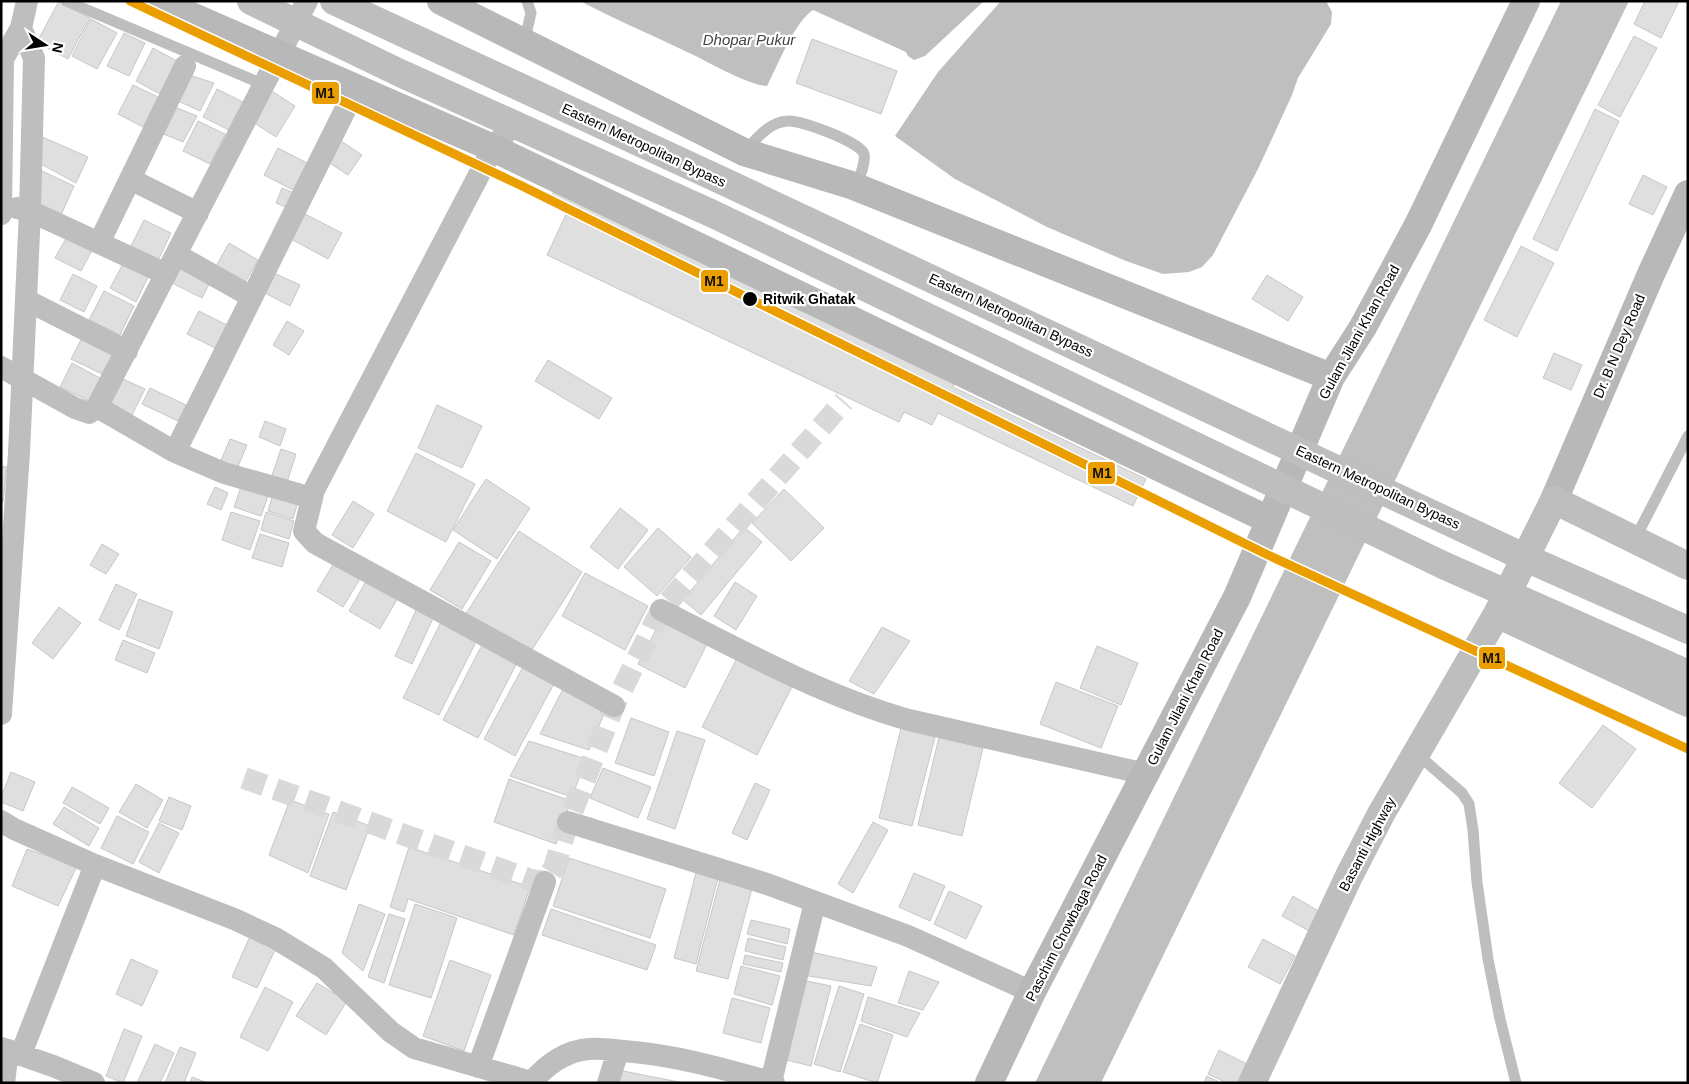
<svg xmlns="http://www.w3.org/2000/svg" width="1689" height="1084" font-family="Arial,sans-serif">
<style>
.water{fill:#bfbfbf}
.building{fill:#dfdfdf;stroke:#c7c7c7}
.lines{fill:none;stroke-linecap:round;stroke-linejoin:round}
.street-tunnel{stroke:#d9d9d9;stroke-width:22;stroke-dasharray:22 11;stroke-linecap:butt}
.lane{stroke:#bebebe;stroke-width:11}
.street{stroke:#bebebe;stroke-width:22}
.secondary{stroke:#b8b8b8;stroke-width:28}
.primary{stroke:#bebebe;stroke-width:28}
.metro-1-casing{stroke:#fff;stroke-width:12}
.metro-1{stroke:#eb9e00;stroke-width:9}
.stop-dot{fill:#000;stroke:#fff;stroke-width:2}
.labels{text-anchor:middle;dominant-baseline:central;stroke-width:4.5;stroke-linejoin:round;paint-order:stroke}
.street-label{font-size:14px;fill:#000;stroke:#fff}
.stop-label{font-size:14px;font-weight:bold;fill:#000;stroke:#fff;text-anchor:start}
.water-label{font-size:15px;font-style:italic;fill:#444;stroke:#fff}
.line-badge{stroke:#fff;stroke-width:2}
.pale-badge-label{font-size:14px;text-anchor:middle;font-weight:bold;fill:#111}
</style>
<rect width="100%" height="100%" fill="#fff"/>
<path class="water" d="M 580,1 L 984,1 L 925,56 L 914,60 L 908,56 L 906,52 L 813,10 C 795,21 777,67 767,86 C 747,85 705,60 685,51 C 650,34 614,19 580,1 Z
M 1001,1 L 1326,1 L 1332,12 L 1331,24 L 1298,78 L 1292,95 L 1258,169 L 1213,255 L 1202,267 L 1189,272 L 1163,274 L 1126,261 L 1047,227 L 955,179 L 895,136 L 938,72 Z
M 1561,1 L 1629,1 L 1101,1083 L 1035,1083 Z"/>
<path class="building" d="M 59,1 L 90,18 L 68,59 L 37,42 Z
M 1645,1 L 1679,1 L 1661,38 L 1634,24 Z
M 91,19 L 117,33 L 97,69 L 72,56 Z
M 124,33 L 145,43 L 129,76 L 107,66 Z
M 1634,36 L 1657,48 L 1620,117 L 1598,105 Z
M 812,39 L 897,71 L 881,114 L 796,83 Z
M 153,48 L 177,61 L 160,94 L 136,81 Z
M 189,75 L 214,83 L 200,111 L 176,100 Z
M 133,85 L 158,97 L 143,127 L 118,114 Z
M 267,88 L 295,106 L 276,137 L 248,119 Z
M 217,89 L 243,102 L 229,130 L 203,117 Z
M 172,106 L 197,116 L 183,142 L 159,132 Z
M 1595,109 L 1619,121 L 1557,251 L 1533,239 Z
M 198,121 L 225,134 L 210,164 L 183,151 Z
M 38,135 L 88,157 L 76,183 L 39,163 Z
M 338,139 L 362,155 L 348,175 L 325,160 Z
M 278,148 L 307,163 L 293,190 L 264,175 Z
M 40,170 L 74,186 L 61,215 L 39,208 Z
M 1643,175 L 1667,187 L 1653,215 L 1629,204 Z
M 559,181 L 955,380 L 953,387 L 1146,479 L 1133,506 L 938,413 L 932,425 L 904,412 L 899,422 L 547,255 L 569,208 L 550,199 Z
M 282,188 L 294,193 L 288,208 L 276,203 Z
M 303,213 L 342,233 L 328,259 L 291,239 Z
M 144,220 L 171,233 L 157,263 L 129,250 Z
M 69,233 L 95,245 L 81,271 L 55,258 Z
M 229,243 L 258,260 L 244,284 L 215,268 Z
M 1521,246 L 1554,263 L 1517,337 L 1484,320 Z
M 125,260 L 151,271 L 136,302 L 110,288 Z
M 181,262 L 212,278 L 202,298 L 170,282 Z
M 272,272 L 300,285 L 290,306 L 261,291 Z
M 73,274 L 97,286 L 84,312 L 60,300 Z
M 1267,275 L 1303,297 L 1288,321 L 1252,299 Z
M 104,291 L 134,306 L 120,335 L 89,320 Z
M 199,311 L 229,326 L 217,349 L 187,334 Z
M 287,321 L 304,331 L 289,355 L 273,345 Z
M 84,334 L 115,350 L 102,374 L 71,359 Z
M 1554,353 L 1582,365 L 1571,390 L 1543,378 Z
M 548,360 L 612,398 L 599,419 L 535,381 Z
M 72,363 L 100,378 L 89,401 L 60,387 Z
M 123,379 L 145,389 L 132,415 L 111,403 Z
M 150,388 L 186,405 L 178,421 L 142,404 Z
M 437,405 L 482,426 L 462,468 L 418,448 Z
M 265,421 L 286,429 L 280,446 L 259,437 Z
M 230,439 L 247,445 L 237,469 L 220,463 Z
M 281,449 L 296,454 L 285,489 L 269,484 Z
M 416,453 L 475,484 L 446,542 L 387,511 Z
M 1,466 L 7,467 L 3,502 L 1,502 Z
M 486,479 L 530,508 L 497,559 L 453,530 Z
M 243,481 L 270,490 L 261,516 L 234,507 Z
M 215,487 L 228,493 L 221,510 L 207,504 Z
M 784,489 L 824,528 L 791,561 L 752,523 Z
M 273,494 L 298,502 L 293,519 L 268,511 Z
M 353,501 L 374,514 L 353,548 L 332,535 Z
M 620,508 L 648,530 L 618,569 L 590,547 Z
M 231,512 L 260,521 L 250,550 L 222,540 Z
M 266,512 L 294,521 L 289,539 L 261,530 Z
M 744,527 L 762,542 L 701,615 L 683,600 Z
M 658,528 L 691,557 L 657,596 L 624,567 Z
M 519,531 L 582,572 L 528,656 L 465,615 Z
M 260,534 L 289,543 L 282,567 L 252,558 Z
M 459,542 L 491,561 L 462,609 L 430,590 Z
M 102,544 L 119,554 L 106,574 L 90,565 Z
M 337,558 L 363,574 L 343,607 L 317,591 Z
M 585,573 L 648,606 L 625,650 L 562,616 Z
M 369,576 L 400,594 L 380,629 L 349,611 Z
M 735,582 L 757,596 L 736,630 L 714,616 Z
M 116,584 L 137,594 L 119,630 L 99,620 Z
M 139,599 L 173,612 L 159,649 L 126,636 Z
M 59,607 L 81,623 L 53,659 L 32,643 Z
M 417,608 L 434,616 L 412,664 L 395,656 Z
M 442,620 L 478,638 L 439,715 L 403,698 Z
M 661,620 L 707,644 L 685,688 L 638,664 Z
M 882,627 L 910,641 L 874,694 L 849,681 Z
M 123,640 L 155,653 L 147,673 L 115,660 Z
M 483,643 L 518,661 L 478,738 L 443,720 Z
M 1097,646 L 1138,663 L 1121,705 L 1080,688 Z
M 737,658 L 792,687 L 757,755 L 702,727 Z
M 525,663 L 556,680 L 515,756 L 484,739 Z
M 1056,682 L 1118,706 L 1101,748 L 1040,724 Z
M 565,685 L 606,709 L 589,750 L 540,734 Z
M 631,718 L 669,732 L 654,776 L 615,763 Z
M 1603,725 L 1636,749 L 1592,808 L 1559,783 Z
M 901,728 L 935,737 L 912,826 L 879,818 Z
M 677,731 L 705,740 L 675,829 L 647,819 Z
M 939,737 L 983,748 L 962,836 L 918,825 Z
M 529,741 L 586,759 L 572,797 L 510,776 Z
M 603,768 L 651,787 L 638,818 L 590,798 Z
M 11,772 L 35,782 L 23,811 L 1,802 L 1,797 Z
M 509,779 L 571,801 L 556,844 L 494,822 Z
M 755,783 L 770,790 L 747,840 L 732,833 Z
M 136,784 L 163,800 L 147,828 L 119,812 Z
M 72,787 L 109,808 L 100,824 L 63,803 Z
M 169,797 L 191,806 L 182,830 L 159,821 Z
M 290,800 L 329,814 L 308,873 L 269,855 Z
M 64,807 L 99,828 L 89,846 L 53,824 Z
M 333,812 L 370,826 L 346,890 L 310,876 Z
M 117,816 L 149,832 L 133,864 L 101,848 Z
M 873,822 L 888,830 L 853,893 L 838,884 Z
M 159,823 L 179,833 L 159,873 L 139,862 Z
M 409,847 L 530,887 L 514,935 L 408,899 L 404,912 L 390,907 Z
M 27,849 L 77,866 L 58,906 L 12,886 Z
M 569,858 L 666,889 L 650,938 L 553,906 Z
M 698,865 L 720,870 L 696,964 L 674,958 Z
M 722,872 L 754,881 L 728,979 L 696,971 Z
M 914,873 L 945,886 L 930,921 L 899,907 Z
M 949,891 L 982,906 L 966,939 L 934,924 Z
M 1293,896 L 1320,912 L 1309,931 L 1282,916 Z
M 359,904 L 385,914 L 363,971 L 342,953 Z
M 415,904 L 457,918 L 431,998 L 389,985 Z
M 551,909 L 656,945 L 647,970 L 542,935 Z
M 389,914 L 405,919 L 384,983 L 368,977 Z
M 751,920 L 790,929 L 787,944 L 747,934 Z
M 251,934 L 277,946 L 257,988 L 232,977 Z
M 748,938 L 786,947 L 783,960 L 745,951 Z
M 1263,939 L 1295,956 L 1280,984 L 1248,967 Z
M 807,951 L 877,967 L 871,986 L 803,975 Z
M 745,955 L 783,963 L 781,972 L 743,964 Z
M 131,959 L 158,971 L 142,1006 L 116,994 Z
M 450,960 L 491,975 L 464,1051 L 423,1036 Z
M 741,966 L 780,976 L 772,1005 L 734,994 Z
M 909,971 L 939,982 L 923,1010 L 898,1003 Z
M 802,980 L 831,986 L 811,1066 L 782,1059 Z
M 317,983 L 347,1001 L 326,1035 L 296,1016 Z
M 839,986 L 864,994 L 840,1072 L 814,1064 Z
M 265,987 L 293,1002 L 268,1051 L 240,1037 Z
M 868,997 L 920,1013 L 907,1037 L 861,1021 Z
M 732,998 L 770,1008 L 761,1043 L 723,1033 Z
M 860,1024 L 893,1035 L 877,1083 L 843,1072 Z
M 124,1029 L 142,1036 L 123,1083 L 106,1076 Z
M 155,1044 L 174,1053 L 160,1083 L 137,1083 Z
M 180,1047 L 196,1053 L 184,1083 L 165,1083 Z
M 1219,1050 L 1249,1065 L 1241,1083 L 1227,1083 L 1208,1074 Z
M 618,1070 L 679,1082 L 679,1083 L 615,1083 Z
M 1207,1076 L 1221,1083 L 1204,1083 Z
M 192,1077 L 205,1082 L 205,1083 L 190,1083 Z"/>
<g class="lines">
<path class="street-tunnel" d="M 244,778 L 531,880 L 545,882 L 554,868 L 568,822 L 614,706 L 661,610 L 844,401"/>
<path class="lane" d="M 66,1 L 265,85
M 524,43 L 531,13 L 527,1
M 745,151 C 757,138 769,122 788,121 C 800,120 861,142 864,154 C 866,163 859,178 856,187
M 1634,541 L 1688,436
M 1417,754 L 1462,793 L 1469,804 L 1473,830 L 1477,882 L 1488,959 L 1500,1019 L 1516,1083"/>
<path class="street" d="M 513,124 L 493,148 L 314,490 L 304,531 L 315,543 L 614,706
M 130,179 L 198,213
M 17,208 L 30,211 L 166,274
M 1,214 L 3,59 L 21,28
M 99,243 L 185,66
M 177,255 L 252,297
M 26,300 L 127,351
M 1,367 L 75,408 L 89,413 L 97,407 L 307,1
M 97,407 L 175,452 L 224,473 L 312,498
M 175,452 L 356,88
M 661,610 C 740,650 823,696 909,720 L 1146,774
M 1,714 L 19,453 L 30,211 L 34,58 L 21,28 L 27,1
M 1,821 L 14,829 L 95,865 L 234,919 L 275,938 L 324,968 L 391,1032 L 414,1048 L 531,1082
M 568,822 L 767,884 L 908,936 L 1032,992
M 1,1048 L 53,1066 L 94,1083
M 21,1054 L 95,865
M 478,1067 L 545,882
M 771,1082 L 815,902
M 4,1083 L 8,1050
M 531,1083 C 546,1065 565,1051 589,1049 C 600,1048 613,1050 624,1051 C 676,1055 724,1069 774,1083
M 608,1083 L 618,1051"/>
<path class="secondary" d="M 157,1 L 493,148 L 1269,520
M 441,1 L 744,152 L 851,185 L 1331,377
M 1554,500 L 1651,274 L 1688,194
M 989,1083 L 1032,992 L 1237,597 L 1331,377 L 1363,327 L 1418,225 L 1526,1"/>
<path class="primary" d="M 251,1 L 400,73 L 713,214 L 1443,565 L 1688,674
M 334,1 L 725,182 L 1528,559 L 1688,630
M 1497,614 L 1688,703
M 1252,1083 L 1349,876 L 1381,814 L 1497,614 L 1554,500 L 1688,566"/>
<defs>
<path id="metro-1" d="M 130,1 L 522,186 L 1268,555 L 1688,749"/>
</defs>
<use href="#metro-1" class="metro-1-casing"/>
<use href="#metro-1" class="metro-1"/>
</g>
<circle class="stop-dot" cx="750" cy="299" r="8"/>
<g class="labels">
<g class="street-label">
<text transform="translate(644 145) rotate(25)">Eastern Metropolitan Bypass</text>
<text transform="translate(1011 315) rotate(25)">Eastern Metropolitan Bypass</text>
<text transform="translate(1359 332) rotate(-61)">Gulam Jilani Khan Road</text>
<text transform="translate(1619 346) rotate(-67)">Dr. B N Dey Road</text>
<text transform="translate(1378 487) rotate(25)">Eastern Metropolitan Bypass</text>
<text transform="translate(1185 697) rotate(-63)">Gulam Jilani Khan Road</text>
<text transform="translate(1367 844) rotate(-62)">Basanti Highway</text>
<text transform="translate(1066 928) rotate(-63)">Paschim Chowbaga Road</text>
</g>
<g class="stop-label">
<text x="763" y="299">Ritwik Ghatak</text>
</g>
<g class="water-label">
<text x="749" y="39">Dhopar Pukur</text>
</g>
</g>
<g class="line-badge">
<rect x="311" y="81" width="29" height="24" rx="5" fill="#eb9e00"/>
<rect x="700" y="269" width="29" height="24" rx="5" fill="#eb9e00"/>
<rect x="1087" y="461" width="29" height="24" rx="5" fill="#eb9e00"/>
<rect x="1478" y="646" width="28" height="24" rx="5" fill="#eb9e00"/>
</g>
<g class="pale-badge-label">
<text x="325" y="98">M1</text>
<text x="714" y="286">M1</text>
<text x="1102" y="478">M1</text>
<text x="1492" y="663">M1</text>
</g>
<rect width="1689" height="1084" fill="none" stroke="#000000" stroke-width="5"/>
<g transform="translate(45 45) rotate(102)" stroke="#ffffff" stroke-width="4" paint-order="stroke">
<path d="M0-4L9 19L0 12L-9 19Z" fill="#000000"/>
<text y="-8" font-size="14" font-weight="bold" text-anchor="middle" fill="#000000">N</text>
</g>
</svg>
